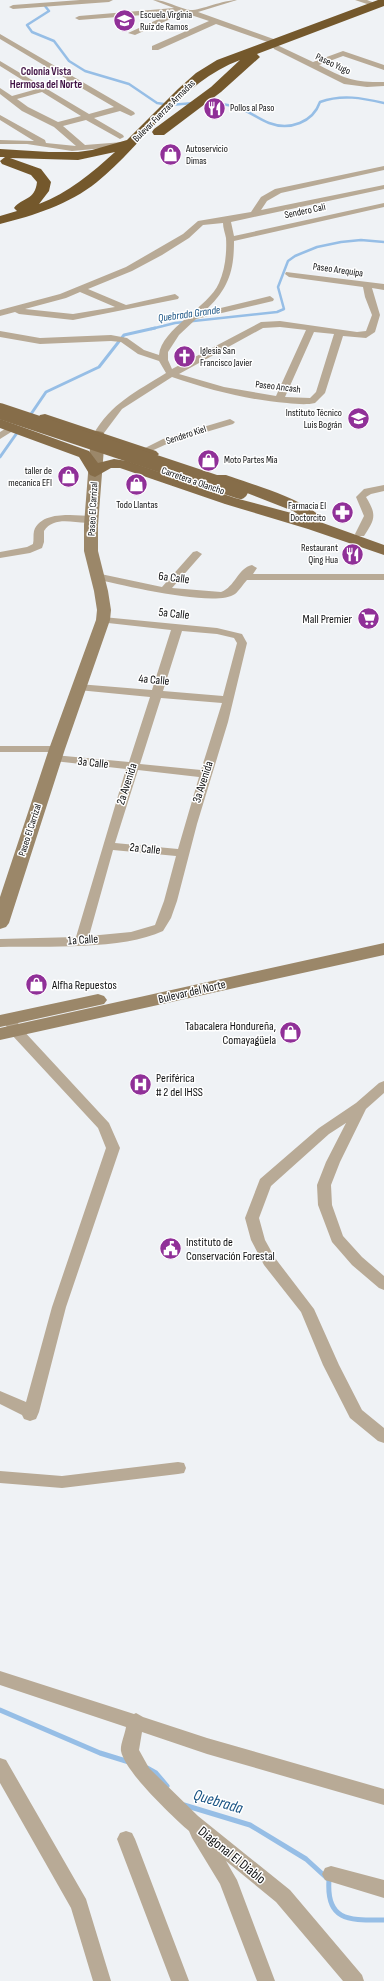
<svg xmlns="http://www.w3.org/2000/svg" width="384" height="1981" font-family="'Sofia Sans Condensed',sans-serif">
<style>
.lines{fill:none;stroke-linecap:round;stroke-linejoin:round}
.stream-far2{stroke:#96bee6;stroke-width:2.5}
.stream-far1{stroke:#96bee6;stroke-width:3}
.stream{stroke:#96bee6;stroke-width:5}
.street{fill:#b8aa96;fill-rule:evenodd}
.secondary{fill:#9b8769;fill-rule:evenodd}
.primary{fill:#866d49;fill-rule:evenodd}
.highway{fill:#74582c;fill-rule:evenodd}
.primary-bridge{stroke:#866d49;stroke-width:16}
.labels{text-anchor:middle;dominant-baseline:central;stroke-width:3;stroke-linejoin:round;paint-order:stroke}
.far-poi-label{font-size:10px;fill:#0f1011;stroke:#fff;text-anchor:start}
.far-street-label{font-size:10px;fill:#0f1011;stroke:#fff}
.far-neighbourhood-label{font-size:11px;font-weight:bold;fill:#431547;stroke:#fff}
.far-water-label{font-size:11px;font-style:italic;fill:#175283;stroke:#fff}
.street-label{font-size:12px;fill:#0f1011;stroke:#fff}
.poi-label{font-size:12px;fill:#0f1011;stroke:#fff;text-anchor:start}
.near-street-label{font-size:14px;fill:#0f1011;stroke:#fff}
.near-water-label{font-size:16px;font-style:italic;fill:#175283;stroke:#fff}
</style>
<rect width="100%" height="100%" fill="#eff2f5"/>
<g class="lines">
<path class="stream-far2" d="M 45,6 L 49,11 L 27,25 L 32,32 L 54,41 L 69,61 L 85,71 L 129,84 L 157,103 L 170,105 L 194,103
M 203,103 C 215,103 228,104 239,108 C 250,112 259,119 269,123 C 290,131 313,122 320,102 C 342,94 362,98 384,103
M 151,329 L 175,323 L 277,312 L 284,309 L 278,287 L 288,261 L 295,256 L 317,247 L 341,242 L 361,240 L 384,242"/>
<path class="stream-far1" d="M 29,417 L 46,392 L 99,367 L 124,335 L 155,328
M 0,457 L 19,430"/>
<path class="stream" d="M 0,1710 L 100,1753 L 129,1762
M 147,1768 L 156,1773 L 167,1786
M 184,1805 L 250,1825 L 306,1859 L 329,1880 C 326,1922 350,1920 384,1920"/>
<path class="street" d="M 80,0 L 113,0 L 109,2 L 13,9 L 9,7 L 13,5 Z
M 153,0 C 167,0 177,8 190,10 C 198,11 223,0 237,0 L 198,12 L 279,41 L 280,43 L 277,45 L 313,62 L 343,51 L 384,65 L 384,70 L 343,56 L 319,65 C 344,78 354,83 384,82 L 384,86 L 367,87 L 344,84 L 274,49 L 273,47 L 276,45 L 216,24 L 158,50 L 152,50 L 152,46 L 209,21 L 182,12 L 79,20 L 75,18 L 79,16 L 174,8 Z
M 355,0 L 367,0 L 380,5 L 376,7 Z
M 172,13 L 179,15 L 135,35 L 128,33 Z
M 0,34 L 134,112 L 135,114 L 131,116 L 120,111 L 94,118 L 123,135 L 124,137 L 120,139 L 86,120 L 63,126 L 85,145 L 123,142 L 127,144 L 126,146 L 72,151 L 27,144 L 0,144 L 0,140 L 34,141 L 0,120 L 0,115 L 45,140 L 46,143 L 76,146 L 54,127 L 22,111 L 0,94 L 0,88 L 12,96 L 37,89 L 0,66 L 0,61 L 42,86 L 67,79 L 0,39 ZM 73,83 L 114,107 L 89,114 L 47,89 ZM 42,92 L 81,116 L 58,122 L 28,107 L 17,99 Z
M 384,166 L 384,170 L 281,193 L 267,201 L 261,210 L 384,185 L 384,189 L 231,222 L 234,236 L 384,203 L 384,207 L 234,241 C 234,273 228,289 204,312 L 270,296 L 274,299 L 273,301 L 196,319 L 179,335 L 168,352 L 168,360 L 172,369 L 261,322 L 280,321 L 357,332 L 366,331 L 372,315 L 365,297 L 363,287 L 289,277 L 285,274 L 286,272 L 384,284 L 384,290 L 372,288 L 380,315 L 375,332 L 366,338 L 343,336 L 325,393 L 315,403 C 307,405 296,404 287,403 C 248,400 210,390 172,377 L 122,409 L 101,437 L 98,438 L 93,435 C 111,403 136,392 166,373 L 159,361 L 138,354 L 121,342 L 111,341 L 40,344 L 0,337 L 0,331 L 40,338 L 111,335 L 127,338 L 144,350 L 159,355 C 161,329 209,307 219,283 C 225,270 227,252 226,238 C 225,233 223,228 223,223 L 203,225 L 189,238 L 162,255 L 132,271 L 88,289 L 126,305 L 175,294 L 179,297 L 178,299 L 73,320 L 19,314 L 15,312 L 0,316 L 0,310 L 60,294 L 126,267 L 183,234 L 198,221 L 251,212 L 261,197 L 275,189 ZM 80,292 L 115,307 L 73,314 L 25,309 L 66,298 ZM 280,327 L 306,330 L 276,396 L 224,387 L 179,374 L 263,328 ZM 314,332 L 334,334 L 316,392 L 310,398 L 285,397 Z
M 230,419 L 235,422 L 233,424 L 169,443 L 147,453 L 144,454 L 139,451 L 163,439 Z
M 13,424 L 16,425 L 18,427 L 16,429 L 0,439 L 0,432 Z
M 384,485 L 384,491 L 371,494 L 366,497 C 377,515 375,519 364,536 L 356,536 L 355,534 L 364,516 L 356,497 L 364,489 Z
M 70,515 L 92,516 L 97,519 C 87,530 57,511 44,531 L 44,542 L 42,548 L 30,553 L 0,558 L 0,552 L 27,547 L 33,544 C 34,540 33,535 34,531 C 39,516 58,515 70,515 Z
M 197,551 L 202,554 L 172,588 L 221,592 C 235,587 238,568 252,565 L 257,568 L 253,574 L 384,574 L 384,580 L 247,580 C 243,584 239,591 235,594 C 216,608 121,585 96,579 L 91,576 L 96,573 L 162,587 L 193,552 Z
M 103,617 L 217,628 L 242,634 L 247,643 L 228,722 L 197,824 L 177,901 L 171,918 L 163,931 C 123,950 46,946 0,947 L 0,939 L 76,937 L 126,769 L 54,761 L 48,758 L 54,755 L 129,762 L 150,697 L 78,690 L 72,687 L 78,684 L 152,690 L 171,630 L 99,622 L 98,620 ZM 182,631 L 217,634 L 234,638 L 237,643 L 223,696 L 163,691 ZM 161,698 L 222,703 L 201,770 L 140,764 ZM 138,770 L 199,777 L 178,849 L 115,843 ZM 113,850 L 176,856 L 164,901 L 155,925 L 131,932 L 89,936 Z
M 0,746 L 57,746 L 63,749 L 57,752 L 0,752 Z
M 9,1015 L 14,1016 L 21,1028 L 109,1123 L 120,1148 L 66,1307 L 39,1412 L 36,1419 L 30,1421 L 24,1419 L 22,1415 L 0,1404 L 0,1391 L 26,1402 L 52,1307 L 106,1148 L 98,1128 L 11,1034 L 2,1019 L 4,1016 Z
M 384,1081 L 384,1093 L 366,1109 L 340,1162 L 331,1185 L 332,1205 L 343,1236 L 362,1257 L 384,1276 L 384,1290 L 379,1288 L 352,1265 L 332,1242 L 318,1205 L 317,1185 L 326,1162 L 346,1123 L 329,1134 L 271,1186 L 259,1218 L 265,1240 L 275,1258 L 314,1309 L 339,1365 L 362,1410 L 384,1428 L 384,1443 L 378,1441 L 350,1418 L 323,1365 L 301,1312 L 264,1265 L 251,1240 L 245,1218 L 260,1179 L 319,1128 L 356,1103 L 379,1083 Z
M 178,1462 L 184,1463 L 186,1468 L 184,1473 L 178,1474 L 62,1488 L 0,1483 L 0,1471 L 62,1476 Z
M 0,1671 L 134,1714 L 136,1713 L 143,1717 L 207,1738 L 384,1789 L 384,1805 L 207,1754 L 142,1732 L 139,1750 L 149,1768 L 198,1816 L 290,1890 L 362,1975 L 364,1981 L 343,1981 L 276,1902 L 226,1861 L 237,1880 L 275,1981 L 257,1981 L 220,1884 L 192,1838 L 189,1831 C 173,1817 125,1772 121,1751 C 120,1745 125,1734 126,1727 L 0,1685 Z
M 0,1758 L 6,1760 L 86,1899 L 111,1981 L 93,1981 L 71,1908 L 0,1783 Z
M 126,1831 L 132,1833 L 135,1839 L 189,1981 L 171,1981 L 117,1839 L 120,1833 Z
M 331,1866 L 384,1880 L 384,1898 L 325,1880 L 322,1874 L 325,1868 Z"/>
<path class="secondary" d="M 98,431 L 103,432 L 105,435 L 98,525 L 98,551 L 108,591 L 111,610 L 110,620 L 65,749 L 9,923 L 6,927 L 0,929 L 0,897 L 49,749 L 96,620 L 97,610 L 94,591 L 84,551 L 84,525 L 91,435 L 93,432 Z
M 384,943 L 384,955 L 0,1040 L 0,1028 Z
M 98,994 L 104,996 L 107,1000 L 104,1004 L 0,1027 L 0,1015 Z"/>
<path class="primary" d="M 45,414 L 156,451 L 159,454 L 156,457 L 146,457 L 40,421 L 38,418 L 40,415 Z
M 0,419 L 89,451 L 98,463 L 114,459 L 127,461 L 235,498 L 299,515 L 293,511 L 216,481 L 213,478 L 216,475 L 226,475 C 248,483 310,501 322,519 L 320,522 L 384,545 L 384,555 L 308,529 L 225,504 L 120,468 L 111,468 L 95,477 L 90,475 L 79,457 L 0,428 Z"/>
<path class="highway" d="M 378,0 L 384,0 L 384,6 L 257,54 L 260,57 L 221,92 L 164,135 L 154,135 L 152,132 L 154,129 L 211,87 L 240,60 C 181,82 145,143 97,182 C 68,205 35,215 0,224 L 0,216 L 17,211 L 14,208 C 22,197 35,201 37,182 L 31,175 L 2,164 L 0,161 L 5,157 L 0,157 L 0,149 L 49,152 L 78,152 L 92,150 L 127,140 L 178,89 L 196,73 L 217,60 ZM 115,152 C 92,173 68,193 39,204 L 49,191 L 51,182 L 41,169 L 10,158 L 78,160 Z"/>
<path class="primary-bridge" d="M 0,411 L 240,491"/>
</g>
<defs>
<symbol id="school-disc" viewBox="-11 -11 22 22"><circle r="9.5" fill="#903098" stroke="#fff"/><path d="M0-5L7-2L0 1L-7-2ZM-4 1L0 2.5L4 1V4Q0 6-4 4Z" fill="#fff"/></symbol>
<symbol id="restaurant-disc" viewBox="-11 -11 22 22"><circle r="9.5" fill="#903098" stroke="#fff"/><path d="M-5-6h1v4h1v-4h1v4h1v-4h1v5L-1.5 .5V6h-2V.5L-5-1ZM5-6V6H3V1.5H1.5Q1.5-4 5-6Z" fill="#fff"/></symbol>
<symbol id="shop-disc" viewBox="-11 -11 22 22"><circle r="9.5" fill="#903098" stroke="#fff"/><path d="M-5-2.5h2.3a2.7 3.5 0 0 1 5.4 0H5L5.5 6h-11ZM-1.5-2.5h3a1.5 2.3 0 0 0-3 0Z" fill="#fff"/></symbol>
<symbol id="church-disc" viewBox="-11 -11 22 22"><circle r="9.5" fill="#903098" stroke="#fff"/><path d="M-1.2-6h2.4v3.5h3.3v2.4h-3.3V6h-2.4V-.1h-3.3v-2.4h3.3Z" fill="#fff"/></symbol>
<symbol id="pharmacy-disc" viewBox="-11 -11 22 22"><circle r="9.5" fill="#903098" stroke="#fff"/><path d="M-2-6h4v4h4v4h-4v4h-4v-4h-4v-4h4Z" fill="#fff"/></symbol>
<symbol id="supermarket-disc" viewBox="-11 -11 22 22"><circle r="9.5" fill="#903098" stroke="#fff"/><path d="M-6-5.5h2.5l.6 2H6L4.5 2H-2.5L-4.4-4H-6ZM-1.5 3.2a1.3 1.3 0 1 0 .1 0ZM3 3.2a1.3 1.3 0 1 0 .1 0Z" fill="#fff"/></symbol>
<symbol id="hospital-disc" viewBox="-11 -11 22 22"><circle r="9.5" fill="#903098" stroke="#fff"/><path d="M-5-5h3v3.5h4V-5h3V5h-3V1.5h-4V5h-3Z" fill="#fff"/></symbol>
<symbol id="civic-disc" viewBox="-11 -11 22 22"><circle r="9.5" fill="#903098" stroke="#fff"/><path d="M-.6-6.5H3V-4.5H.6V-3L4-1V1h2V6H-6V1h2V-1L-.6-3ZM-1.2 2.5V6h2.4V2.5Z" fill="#fff"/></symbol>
</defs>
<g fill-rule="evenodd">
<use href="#school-disc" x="112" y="8" width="25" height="25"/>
<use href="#restaurant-disc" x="202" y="96" width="25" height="25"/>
<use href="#shop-disc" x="158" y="142" width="25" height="25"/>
<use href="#church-disc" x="172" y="344" width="25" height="25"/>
<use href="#school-disc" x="346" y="406" width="25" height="25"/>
<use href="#shop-disc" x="196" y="448" width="25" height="25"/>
<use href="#shop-disc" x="56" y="464" width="25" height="25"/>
<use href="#shop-disc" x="124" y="472" width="25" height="25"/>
<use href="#pharmacy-disc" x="330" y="500" width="25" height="25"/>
<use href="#restaurant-disc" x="340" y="542" width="25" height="25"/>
<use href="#supermarket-disc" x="356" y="606" width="25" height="25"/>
<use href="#shop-disc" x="24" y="972" width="25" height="25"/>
<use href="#shop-disc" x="278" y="1020" width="25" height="25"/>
<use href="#hospital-disc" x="128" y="1072" width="25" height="25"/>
<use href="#civic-disc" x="158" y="1236" width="25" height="25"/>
</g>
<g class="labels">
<g class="far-poi-label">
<text x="140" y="15">Escuela Virginia<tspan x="140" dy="12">Ruíz de Ramos</tspan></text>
<text x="230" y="108">Pollos al Paso</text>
<text x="186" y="149">Autoservicio<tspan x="186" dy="12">Dimas</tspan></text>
<text x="200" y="351">Iglesia San<tspan x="200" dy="12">Francisco Javier</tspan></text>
<text x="342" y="413" text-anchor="end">Instituto Técnico<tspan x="342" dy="12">Luis Bográn</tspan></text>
<text x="224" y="460">Moto Partes Mia</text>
<text x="52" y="471" text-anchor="end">taller de<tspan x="52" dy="12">mecanica EFI</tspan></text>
<text x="137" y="505" text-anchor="middle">Todo Llantas</text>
<text x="326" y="506" text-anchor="end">Farmacia El<tspan x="326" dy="12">Doctorcito</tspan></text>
<text x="338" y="548" text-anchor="end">Restaurant<tspan x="338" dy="12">Qing Hua</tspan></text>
</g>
<g class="far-street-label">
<text transform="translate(333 64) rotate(25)">Paseo Yugo</text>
<text transform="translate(164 111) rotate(-45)">Bulevar Fuerzas Armadas</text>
<text transform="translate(305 211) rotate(-12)">Sendero Cali</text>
<text transform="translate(338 270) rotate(8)">Paseo Arequipa</text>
<text transform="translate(278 387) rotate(7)">Paseo Ancash</text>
<text transform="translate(186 435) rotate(-18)">Sendero Kiel</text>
<text transform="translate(193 481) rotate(19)">Carretera a Olancho</text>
<text transform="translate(93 509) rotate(-87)">Paseo El Carrizal</text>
<text transform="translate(30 830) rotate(-72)">Paseo El Carrizal</text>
</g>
<g class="far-neighbourhood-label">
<text x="46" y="71">Colonia Vista<tspan x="46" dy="13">Hermosa del Norte</tspan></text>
</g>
<g class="far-water-label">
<text transform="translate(189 314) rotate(-8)">Quebrada Grande</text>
</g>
<g class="street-label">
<text transform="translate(174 578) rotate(7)">6a Calle</text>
<text transform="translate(174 614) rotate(6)">5a Calle</text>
<text transform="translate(154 680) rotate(5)">4a Calle</text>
<text transform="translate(93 763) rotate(6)">3a Calle</text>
<text transform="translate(203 782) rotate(-72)">3a Avenida</text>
<text transform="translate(127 784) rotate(-72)">2a Avenida</text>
<text transform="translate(145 849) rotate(6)">2a Calle</text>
<text transform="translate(83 940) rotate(-4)">1a Calle</text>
<text transform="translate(192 992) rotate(-13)">Bulevar del Norte</text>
</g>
<g class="poi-label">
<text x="352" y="619" text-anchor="end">Mall Premier</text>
<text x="52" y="985">Alfha Repuestos</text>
<text x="276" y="1026" text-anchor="end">Tabacalera Hondureña,<tspan x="276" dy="14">Comayagüela</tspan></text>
<text x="156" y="1078">Periférica<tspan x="156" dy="14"># 2 del IHSS</tspan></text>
<text x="186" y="1242">Instituto de<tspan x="186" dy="14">Conservación Forestal</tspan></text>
</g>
<g class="near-street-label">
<text transform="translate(232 1855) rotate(39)">Diagonal El Diablo</text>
</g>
<g class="near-water-label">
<text transform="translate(218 1802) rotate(17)">Quebrada</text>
</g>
</g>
</svg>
